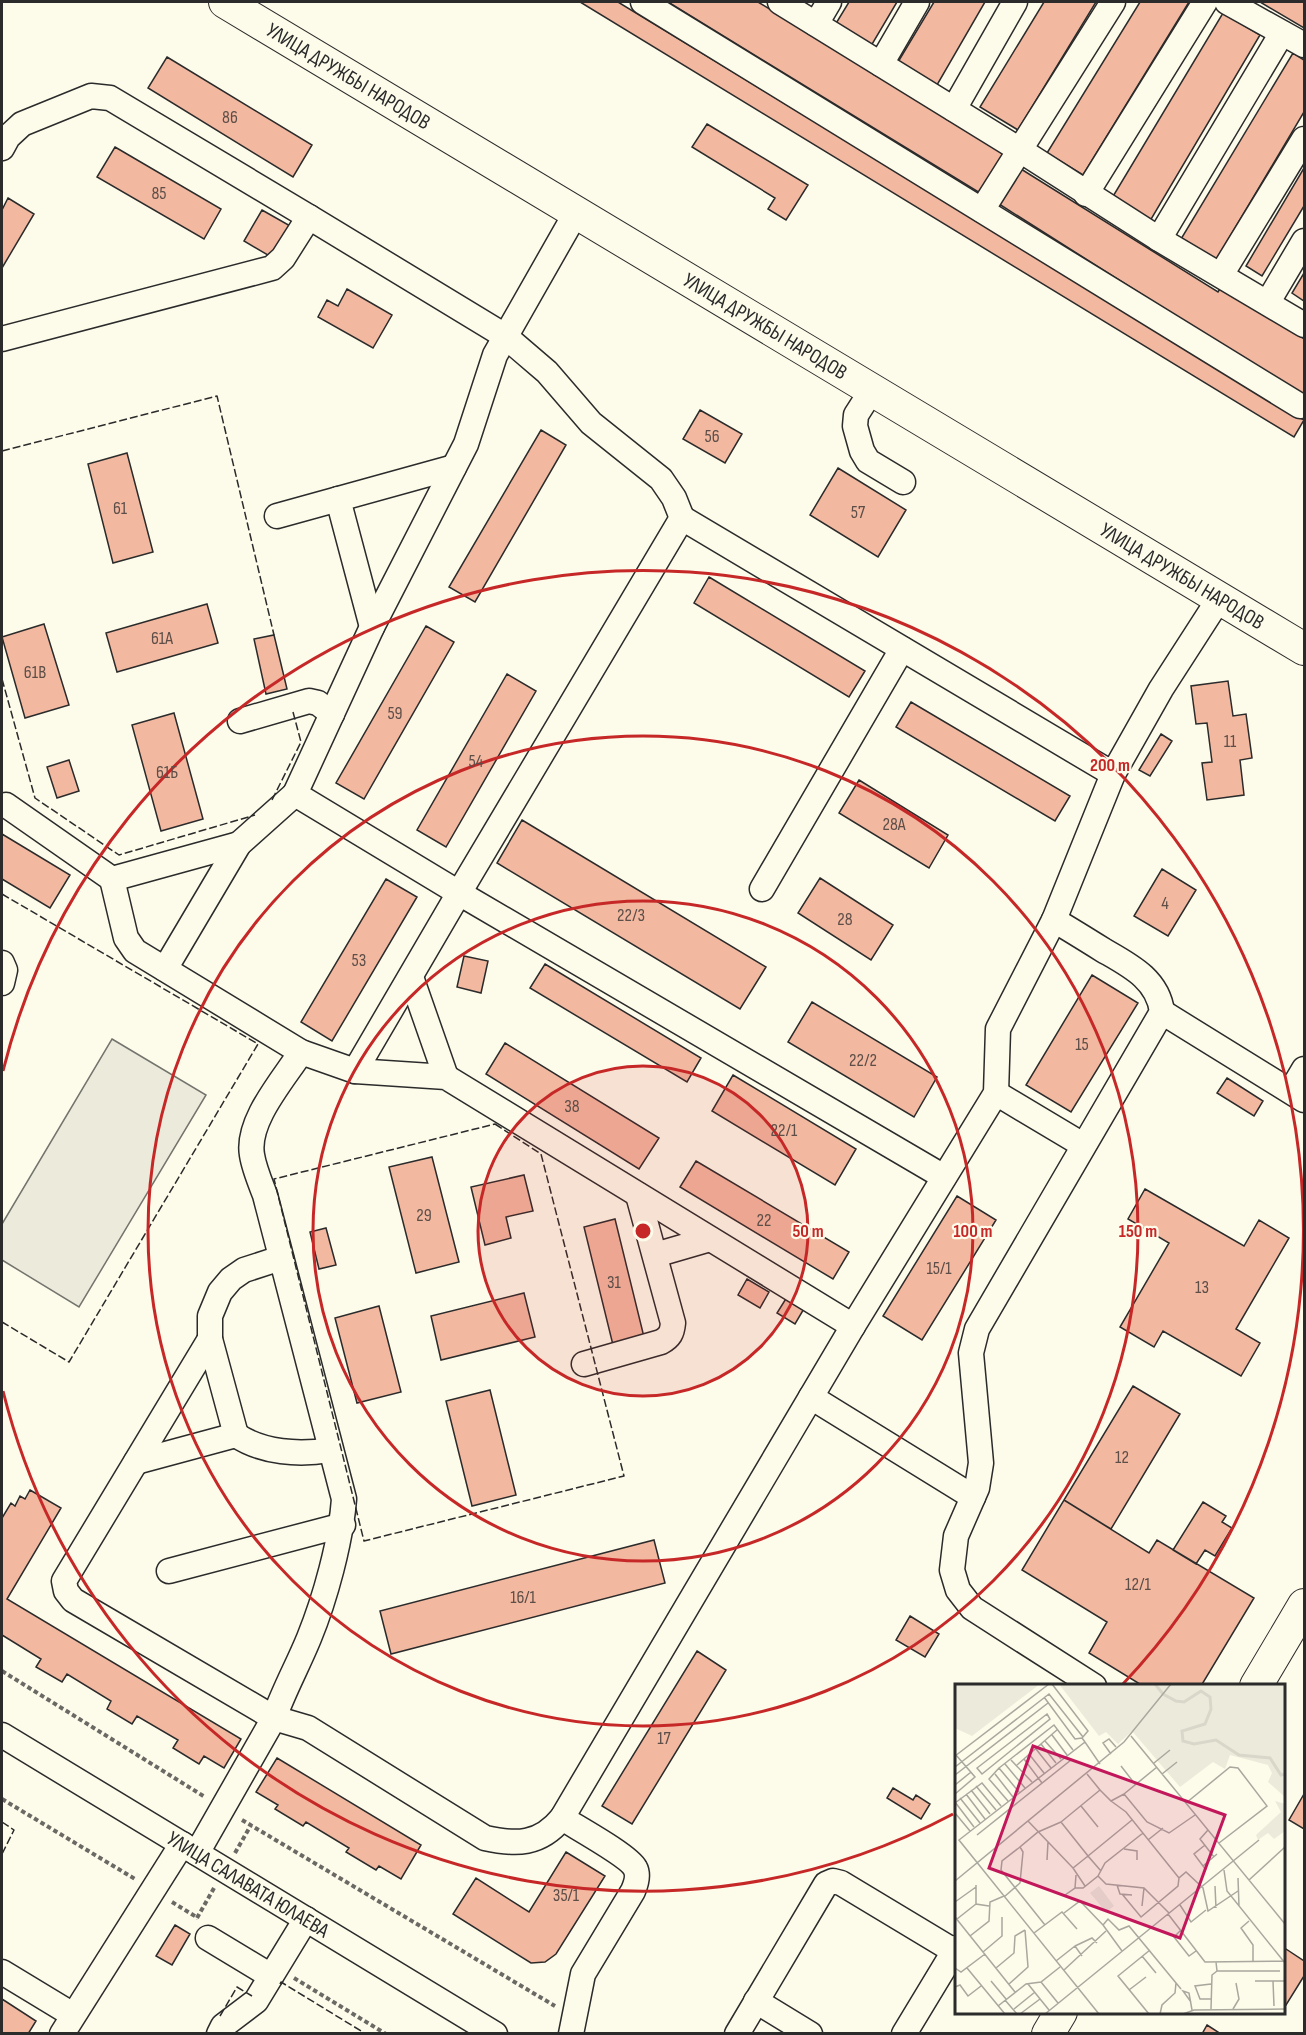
<svg xmlns="http://www.w3.org/2000/svg" width="1306" height="2035" font-family="'Sofia Sans Condensed',sans-serif">
<style>
.green{fill:#ecebdb;stroke:#74746e;stroke-width:1.5}
.building{fill:#f2b8a0;stroke:#2b2b2b;stroke-width:1.5}
.lines{fill:none;stroke-linecap:round;stroke-linejoin:round}
.minor-casing{stroke:#2b2b2b;stroke-width:27}
.major-casing{stroke:#2b2b2b;stroke-width:34}
.path{stroke:#6a6964;stroke-width:4;stroke-dasharray:4.5 3;stroke-linecap:butt}
.minor{stroke:#fdfbea;stroke-width:24}
.major{stroke:#fdfbea;stroke-width:32}
.fence{stroke:#2b2b2b;stroke-width:1.5;stroke-dasharray:8 3;stroke-linecap:butt}
.ring{fill:none;stroke:#c62828;stroke-width:3}
.labels{text-anchor:middle;dominant-baseline:central;stroke-width:4.5;stroke-linejoin:round;paint-order:stroke}
.number-label{font-size:18px;fill:#5d4e48}
.street-label{font-size:21px;fill:#2b2b2b;stroke:#fdfbea}
.inset-river{fill:none;stroke:#d8d7c9;stroke-width:3}
.inset-road{fill:none;stroke:#a9a89e;stroke-width:1.5}
.view{fill:#c2185b;fill-opacity:0.15;stroke:#c2185b;stroke-width:3}
.inset-edge{fill:none;stroke:#2b2b2b;stroke-width:3}
.centre{fill:#c62828;stroke:#fdfbea;stroke-width:3}
.ring-label{font-size:18px;text-anchor:middle;font-weight:bold;fill:#c62828;stroke:#fdfbea;stroke-width:4.5;stroke-linejoin:round;paint-order:stroke}
</style>
<rect width="100%" height="100%" fill="#fdfbea"/>
<path class="green" d="M 112,1039 L 206,1095 L 79,1307 L 2,1260 L 2,1224 Z"/>
<path class="building" d="M 580,2 L 618,2 L 1304,420 L 1294,437 Z
M 668,2 L 758,2 L 1005,153 L 980,193 Z
M 849,2 L 897,2 L 871,46 L 835,25 Z
M 934,2 L 985,2 L 937,85 L 898,62 Z
M 1044,2 L 1096,2 L 1018,130 L 980,107 Z
M 1140,2 L 1189,2 L 1083,175 L 1047,153 Z
M 1260,2 L 1304,2 L 1304,28 Z
M 1223,13 L 1260,35 L 1150,221 L 1112,198 Z
M 1293,53 L 1304,60 L 1304,112 L 1216,260 L 1181,239 Z
M 167,57 L 312,145 L 293,177 L 148,88 Z
M 707,124 L 808,185 L 786,220 L 768,209 L 775,198 L 692,147 Z
M 115,147 L 221,209 L 204,239 L 97,177 Z
M 1304,168 L 1304,206 L 1262,276 L 1246,266 Z
M 1021,169 L 1218,292 L 1223,284 L 1304,339 L 1304,397 L 999,204 Z
M 8,198 L 34,214 L 2,268 L 2,210 Z
M 262,210 L 292,227 L 273,258 L 244,241 Z
M 1304,273 L 1304,301 L 1292,293 Z
M 347,289 L 392,315 L 373,348 L 318,317 L 327,300 L 338,306 Z
M 700,410 L 742,434 L 725,463 L 683,439 Z
M 541,430 L 566,445 L 475,602 L 449,587 Z
M 127,453 L 153,552 L 113,563 L 88,464 Z
M 838,468 L 906,510 L 878,557 L 810,515 Z
M 709,577 L 865,671 L 849,697 L 694,603 Z
M 207,604 L 218,643 L 117,672 L 106,633 Z
M 44,624 L 69,705 L 25,718 L 2,637 Z
M 426,626 L 454,642 L 364,799 L 336,783 Z
M 274,635 L 287,689 L 266,694 L 254,639 Z
M 507,674 L 536,691 L 446,847 L 417,830 Z
M 1228,681 L 1233,716 L 1246,714 L 1252,758 L 1240,760 L 1244,795 L 1207,800 L 1202,763 L 1212,762 L 1207,723 L 1196,724 L 1191,686 Z
M 911,702 L 1070,796 L 1055,821 L 896,727 Z
M 174,713 L 203,819 L 161,831 L 132,725 Z
M 1161,734 L 1172,741 L 1150,776 L 1139,770 Z
M 69,760 L 79,791 L 57,798 L 47,767 Z
M 859,780 L 948,835 L 929,868 L 839,813 Z
M 522,820 L 766,967 L 740,1009 L 497,863 Z
M 2,834 L 70,875 L 50,908 L 2,879 Z
M 1162,869 L 1196,890 L 1168,936 L 1134,916 Z
M 820,878 L 893,925 L 871,960 L 798,913 Z
M 386,879 L 417,897 L 332,1041 L 301,1022 Z
M 464,956 L 488,961 L 481,993 L 457,987 Z
M 545,964 L 701,1058 L 687,1082 L 530,988 Z
M 1092,975 L 1138,1003 L 1071,1112 L 1026,1085 Z
M 812,1002 L 937,1077 L 914,1117 L 788,1042 Z
M 505,1043 L 659,1138 L 639,1169 L 486,1074 Z
M 733,1075 L 856,1149 L 835,1185 L 712,1111 Z
M 1227,1078 L 1263,1101 L 1254,1116 L 1217,1093 Z
M 432,1157 L 459,1262 L 416,1273 L 389,1167 Z
M 696,1161 L 849,1252 L 833,1279 L 680,1187 Z
M 524,1175 L 533,1211 L 506,1217 L 511,1238 L 485,1245 L 471,1187 Z
M 1145,1189 L 1244,1246 L 1259,1220 L 1289,1238 L 1236,1329 L 1260,1343 L 1241,1376 L 1163,1331 L 1154,1347 L 1120,1327 L 1169,1243 L 1128,1219 Z
M 957,1196 L 996,1220 L 922,1340 L 883,1316 Z
M 615,1219 L 644,1337 L 613,1345 L 584,1227 Z
M 326,1228 L 336,1265 L 319,1269 L 310,1232 Z
M 747,1279 L 769,1292 L 760,1308 L 738,1295 Z
M 524,1293 L 535,1337 L 441,1360 L 431,1316 Z
M 787,1297 L 805,1307 L 795,1324 L 777,1313 Z
M 379,1306 L 401,1392 L 357,1403 L 335,1318 Z
M 1133,1386 L 1180,1414 L 1111,1529 L 1064,1500 Z
M 490,1390 L 516,1495 L 472,1506 L 446,1401 Z
M 30,1490 L 61,1508 L 7,1599 L 241,1739 L 224,1768 L 204,1756 L 199,1764 L 173,1748 L 178,1740 L 137,1716 L 132,1724 L 107,1709 L 111,1701 L 67,1674 L 62,1682 L 36,1667 L 41,1659 L 2,1635 L 2,1518 L 11,1503 L 15,1506 L 20,1496 L 25,1499 Z
M 1064,1500 L 1149,1553 L 1157,1540 L 1254,1598 L 1201,1686 L 1143,1686 L 1089,1653 L 1107,1622 L 1022,1570 Z
M 1203,1502 L 1226,1516 L 1222,1522 L 1232,1528 L 1215,1556 L 1205,1550 L 1196,1564 L 1173,1550 Z
M 654,1540 L 665,1583 L 391,1654 L 380,1611 Z
M 910,1616 L 939,1634 L 925,1657 L 896,1640 Z
M 697,1651 L 726,1670 L 632,1824 L 602,1806 Z
M 277,1758 L 421,1845 L 401,1879 L 379,1866 L 376,1870 L 346,1852 L 349,1848 L 306,1822 L 303,1826 L 275,1809 L 278,1805 L 256,1792 Z
M 893,1788 L 913,1800 L 916,1795 L 930,1804 L 921,1819 L 887,1798 Z
M 1304,1794 L 1304,1829 L 1289,1820 Z
M 566,1852 L 605,1876 L 556,1954 L 545,1962 L 531,1963 L 453,1914 L 476,1878 L 529,1912 Z
M 175,1925 L 190,1934 L 172,1965 L 156,1956 Z
M 1286,1949 L 1304,1961 L 1304,1976 L 1286,2005 L 1284,2004 L 1284,1953 Z
M 2,1999 L 36,2021 L 28,2034 L 2,2034 Z
M 1207,2025 L 1221,2034 L 1202,2034 Z"/>
<g class="lines">
<defs>
<g id="minor">
<path d="M 643,2 L 1300,406"/>
<path d="M 780,2 L 1020,150 L 1159,239 L 1304,325"/>
<path d="M 1227,2 L 1304,45"/>
<path d="M 816,24 L 829,2"/>
<path d="M 881,64 L 917,2"/>
<path d="M 954,109 L 1015,2"/>
<path d="M 2,148 L 8,137 L 22,124 L 91,96 L 110,98 L 309,217"/>
<path d="M 1086,194 L 1205,2"/>
<path d="M 982,210 L 1113,2"/>
<path d="M 577,211 L 495,355 L 466,444 L 372,627 L 295,794 L 459,893 L 682,518 L 1113,774 L 1161,689 L 1219,599"/>
<path d="M 1159,239 L 1282,33"/>
<path d="M 1221,275 L 1304,139"/>
<path d="M 1268,302 L 1304,241"/>
<path d="M 2,339 L 272,268 L 283,258 L 309,217 L 505,336 L 547,372 L 591,423 L 661,479 L 674,498 L 682,518"/>
<path d="M 872,390 L 856,415 L 855,426 L 862,451 L 868,461 L 903,482"/>
<path d="M 338,499 L 372,627"/>
<path d="M 277,516 L 454,467"/>
<path d="M 240,721 L 309,701 L 318,703 L 332,714"/>
<path d="M 6,805 L 112,879 L 239,844"/>
<path d="M 112,879 L 126,938 L 135,951 L 301,1052 L 355,1071 L 446,1077 L 853,1326"/>
<path d="M 762,889 L 902,649"/>
<path d="M 2,963 L 5,970 L 2,983"/>
<path d="M 165,969 L 239,844 L 295,794"/>
<path d="M 411,977 L 446,1077"/>
<path d="M 1162,1012 L 1304,1100"/>
<path d="M 355,1071 L 459,893 L 944,1177"/>
<path d="M 1291,1091 L 1304,1069"/>
<path d="M 996,1093 L 1083,1145"/>
<path d="M 655,1255 L 710,1239"/>
<path d="M 210,1339 L 64,1581 L 66,1591 L 73,1600 L 274,1718 L 308,1728 L 485,1838 C 516,1845 540,1845 562,1818 L 853,1326 L 996,1093 L 998,1029 L 1054,920"/>
<path d="M 584,1364 L 661,1342 C 670,1337 672,1333 673,1323 L 638,1195"/>
<path d="M 811,1397 L 973,1497"/>
<path d="M 236,1435 L 210,1339 L 210,1316 L 220,1292 L 231,1279 L 244,1270 L 281,1258"/>
<path d="M 136,1462 L 236,1435 C 263,1453 299,1455 330,1450"/>
<path d="M 169,1571 L 343,1525"/>
<path d="M 1094,1686 L 972,1608 L 958,1590 L 952,1570 L 956,1536 L 977,1488 L 981,1463 L 971,1353 L 977,1329 L 1162,1012 C 1158,979 1129,965 1103,950 C 1087,940 1071,930 1054,920 L 1113,774"/>
<path id="s1" d="M 2,1735 L 495,2034"/>
<path d="M 562,1818 C 576,1827 629,1856 635,1868 C 639,1875 636,1884 633,1891 L 583,1974 L 571,2034"/>
<path d="M 197,1853 L 274,1718 C 284,1690 298,1665 309,1638 C 325,1599 341,1541 344,1499 L 265,1195 C 260,1182 254,1168 252,1155 C 246,1121 284,1079 301,1052"/>
<path d="M 208,1938 L 271,1976"/>
<path d="M 2,1972 L 73,2015"/>
<path d="M 756,2001 L 810,2034"/>
<path d="M 62,2034 L 182,1844"/>
<path d="M 219,2034 L 223,2026 L 256,2001 L 306,1919"/>
<path d="M 737,2034 L 826,1884 L 833,1881 L 841,1883 L 954,1951"/>
<path d="M 904,2034 L 956,1948"/>
</g>
<g id="major">
<path id="s2" d="M 225,2 L 1304,649"/>
<path d="M 1256,1686 L 1304,1605"/>
<path d="M 1048,2034 L 1061,2012"/>
</g>
</defs>
<use href="#minor" class="minor-casing"/>
<use href="#major" class="major-casing"/>
<path class="path" d="M 2,1671 L 205,1797
M 2,1799 L 135,1879
M 242,1820 L 555,2006
M 235,1853 L 251,1825
M 172,1902 L 198,1918
M 197,1918 L 214,1888
M 294,1978 L 386,2034"/>
<use href="#minor" class="minor"/>
<use href="#major" class="major"/>
<path class="fence" d="M 2,451 L 217,396 L 274,635
M 2,679 L 35,798 L 119,855 L 255,815
M 272,800 L 301,742 L 293,712
M 2,894 L 258,1044 L 69,1362 L 2,1322
M 495,1124 L 541,1154 L 624,1476 L 364,1541 L 274,1179 Z
M 2,1822 L 14,1830 L 2,1854
M 280,1984 L 281,1982 L 366,2034
M 220,2016 L 237,1987 L 252,1996"/>
</g>
<circle cx="643" cy="1231" r="165" fill="#c62828" fill-opacity=".12"/>
<g class="ring">
<circle cx="643" cy="1231" r="165"/>
<circle cx="643" cy="1231" r="330"/>
<circle cx="643" cy="1231" r="495"/>
<path d="M953 1814A660 660 0 0 1 3 1391M3 1071A660 660 0 1 1 1122 1685"/>
</g>
<g class="labels">
<g class="number-label">
<text x="230" y="117">86</text>
<text x="159" y="193">85</text>
<text x="712" y="436">56</text>
<text x="120" y="508">61</text>
<text x="858" y="512">57</text>
<text x="162" y="638">61А</text>
<text x="35" y="672">61В</text>
<text x="395" y="713">59</text>
<text x="1230" y="741">11</text>
<text x="476" y="761">54</text>
<text x="167" y="772">61Б</text>
<text x="894" y="824">28А</text>
<text x="1165" y="903">4</text>
<text x="631" y="915">22/3</text>
<text x="845" y="919">28</text>
<text x="359" y="960">53</text>
<text x="1082" y="1044">15</text>
<text x="863" y="1060">22/2</text>
<text x="572" y="1106">38</text>
<text x="784" y="1130">22/1</text>
<text x="424" y="1215">29</text>
<text x="764" y="1220">22</text>
<text x="939" y="1268">15/1</text>
<text x="614" y="1282">31</text>
<text x="1202" y="1287">13</text>
<text x="1122" y="1457">12</text>
<text x="1138" y="1584">12/1</text>
<text x="523" y="1597">16/1</text>
<text x="664" y="1738">17</text>
<text x="566" y="1895">35/1</text>
</g>
<g class="street-label">
<text stroke="none"><textPath href="#s2" startOffset="144">УЛИЦА ДРУЖБЫ НАРОДОВ</textPath></text>
<text stroke="none"><textPath href="#s2" startOffset="630">УЛИЦА ДРУЖБЫ НАРОДОВ</textPath></text>
<text stroke="none"><textPath href="#s2" startOffset="1116">УЛИЦА ДРУЖБЫ НАРОДОВ</textPath></text>
<text stroke="none"><textPath href="#s1" startOffset="288">УЛИЦА САЛАВАТА ЮЛАЕВА</textPath></text>
</g>
</g>
<g transform="translate(955 1684)">
<rect width="330" height="330" fill="#fdfbea"/>
<path d="M 0,0 L 85,0 L 17,52 L 0,44 ZM 104,0 L 330,0 L 330,113 L 313,98 L 317,89 L 313,81 L 275,71 L 270,85 L 258,78 L 225,103 L 177,47 L 163,60 L 151,48 L 144,52 ZM 320,117 L 330,120 L 330,147 L 319,155 L 313,149 L 303,156 L 301,151 L 326,128 ZM 144,202 L 159,222 L 151,228 L 135,209 Z" fill="#ecebdb"/>
<path class="inset-river" d="M 200,0 L 208,10 L 221,17 L 229,18 L 246,7 L 255,13 L 256,25 L 250,40 L 227,47 L 228,57 L 239,60 L 261,56 L 284,71 L 315,74 L 326,91 L 330,90"/>
<path class="inset-road" d="M 97,0 L 133,47 L 127,54 L 130,58M 89,13 L 120,55 L 127,54M 92,30 L 95,35 L 27,90 L 22,84 ZM 97,51 L 112,71M 176,52 L 330,240M 90,57 L 106,75M 86,60 L 101,79M 81,65 L 96,84M 74,70 L 89,89M 156,70 L 148,59 L 154,55 L 161,63M 0,72 L 94,0M 69,75 L 87,99M 56,76 L 77,98M 199,79 L 215,66M 50,80 L 70,104M 62,81 L 103,45M 166,82 L 180,100M 0,83 L 94,10 L 128,53M 44,84 L 34,95 L 53,117M 40,90 L 58,113M 207,90 L 222,78M 0,91 L 93,19M 0,101 L 16,88M 21,102 L 41,126M 16,106 L 35,130M 145,106 L 156,117 L 169,110 L 192,138 L 214,149 L 240,131M 64,108 L 44,84 L 99,41 L 118,66M 0,110 L 20,93 L 1,71M 11,110 L 30,135M 169,110 L 202,83M 5,114 L 25,139M 156,117 L 171,128 L 224,194M 0,118 L 19,143M 0,119 L 27,99 L 46,122M 231,119 L 275,83 L 283,84 L 312,122 L 264,159M 126,122 L 143,143M 0,129 L 15,147M 73,137 L 118,184 L 133,172 L 106,138 L 145,106 L 132,90M 253,146 L 245,155 L 259,173M 22,151 L 116,76M 193,156 L 208,144M 250,161 L 239,170 L 251,186M 65,163 L 47,177 L 46,186 L 90,241M 169,165 L 182,167 L 182,176M 92,176 L 93,158M 248,182 L 262,170M 118,184 L 130,202M 269,186 L 272,207 L 330,279M 146,187 L 133,172 L 177,136M 143,192 L 151,200 L 189,204 L 214,229M 283,194 L 284,222M 294,196 L 330,163M 0,197 L 169,58 L 216,0M 21,201 L 21,220 L 34,222M 162,201 L 165,210 L 177,211M 260,202 L 261,224M 120,204 L 128,204 L 143,192 L 150,179 L 188,149M 167,210 L 186,233 L 223,202 L 224,194 L 231,188 L 248,204 L 253,227 L 283,207M 110,211 L 120,204 L 121,191M 49,213 L 65,199 L 68,168 L 65,163 L 83,148 L 106,138M 0,218 L 21,203M 225,221 L 236,238 L 251,226M 187,222 L 189,204M 109,229 L 125,217 L 148,241M 213,230 L 250,278 L 328,277M 0,233 L 60,308M 2,235 L 21,220M 294,237 L 286,244 L 298,261 L 298,277M 226,246 L 219,253 L 234,272 L 241,267M 79,249 L 107,228 L 122,245M 15,252 L 34,237 L 35,218 L 49,212M 120,262 L 137,254 L 142,259M 167,267 L 148,241 L 153,235 L 164,246 L 174,242 L 226,305M 28,268 L 47,252 L 47,233M 187,272 L 201,289M 101,277 L 120,262 L 127,272M 0,284 L 6,288 L 30,270M 12,284 L 50,330M 41,284 L 59,269 L 60,252 L 70,246M 109,286 L 151,247M 262,287 L 325,287M 36,297 L 51,315M 300,297 L 330,297M 318,297 L 319,322M 86,298 L 103,319M 54,300 L 73,283 L 70,246M 73,300 L 94,326M 0,303 L 5,301 L 13,312 L 26,302M 174,306 L 191,293M 256,315 L 245,315 L 240,302 L 256,300M 50,316 L 62,330M 236,318 L 228,307 L 234,309 L 237,326M 43,322 L 71,300 L 86,298 L 105,283M 59,325 L 80,308M 256,325 L 257,291 L 262,287 L 261,278M 278,325 L 284,315 L 281,299M 65,330 L 85,315M 90,330 L 304,156M 144,330 L 4,156 L 130,58 L 145,80M 194,330 L 163,292 L 195,266M 205,330 L 207,321 L 220,309 L 221,299M 228,330 L 239,326 L 330,325"/>
<path class="view" d="M 78,62 L 270,131 L 225,254 L 34,184 Z"/>
<rect width="330" height="330" class="inset-edge"/>
</g>
<circle cx="643" cy="1231" r="9" class="centre"/>
<g class="ring-label">
<text x="1110" y="771">200 m</text>
<text x="808" y="1237">50 m</text>
<text x="973" y="1237">100 m</text>
<text x="1138" y="1237">150 m</text>
</g>
<rect width="1306" height="2035" fill="none" stroke="#2b2b2b" stroke-width="6"/>
</svg>
